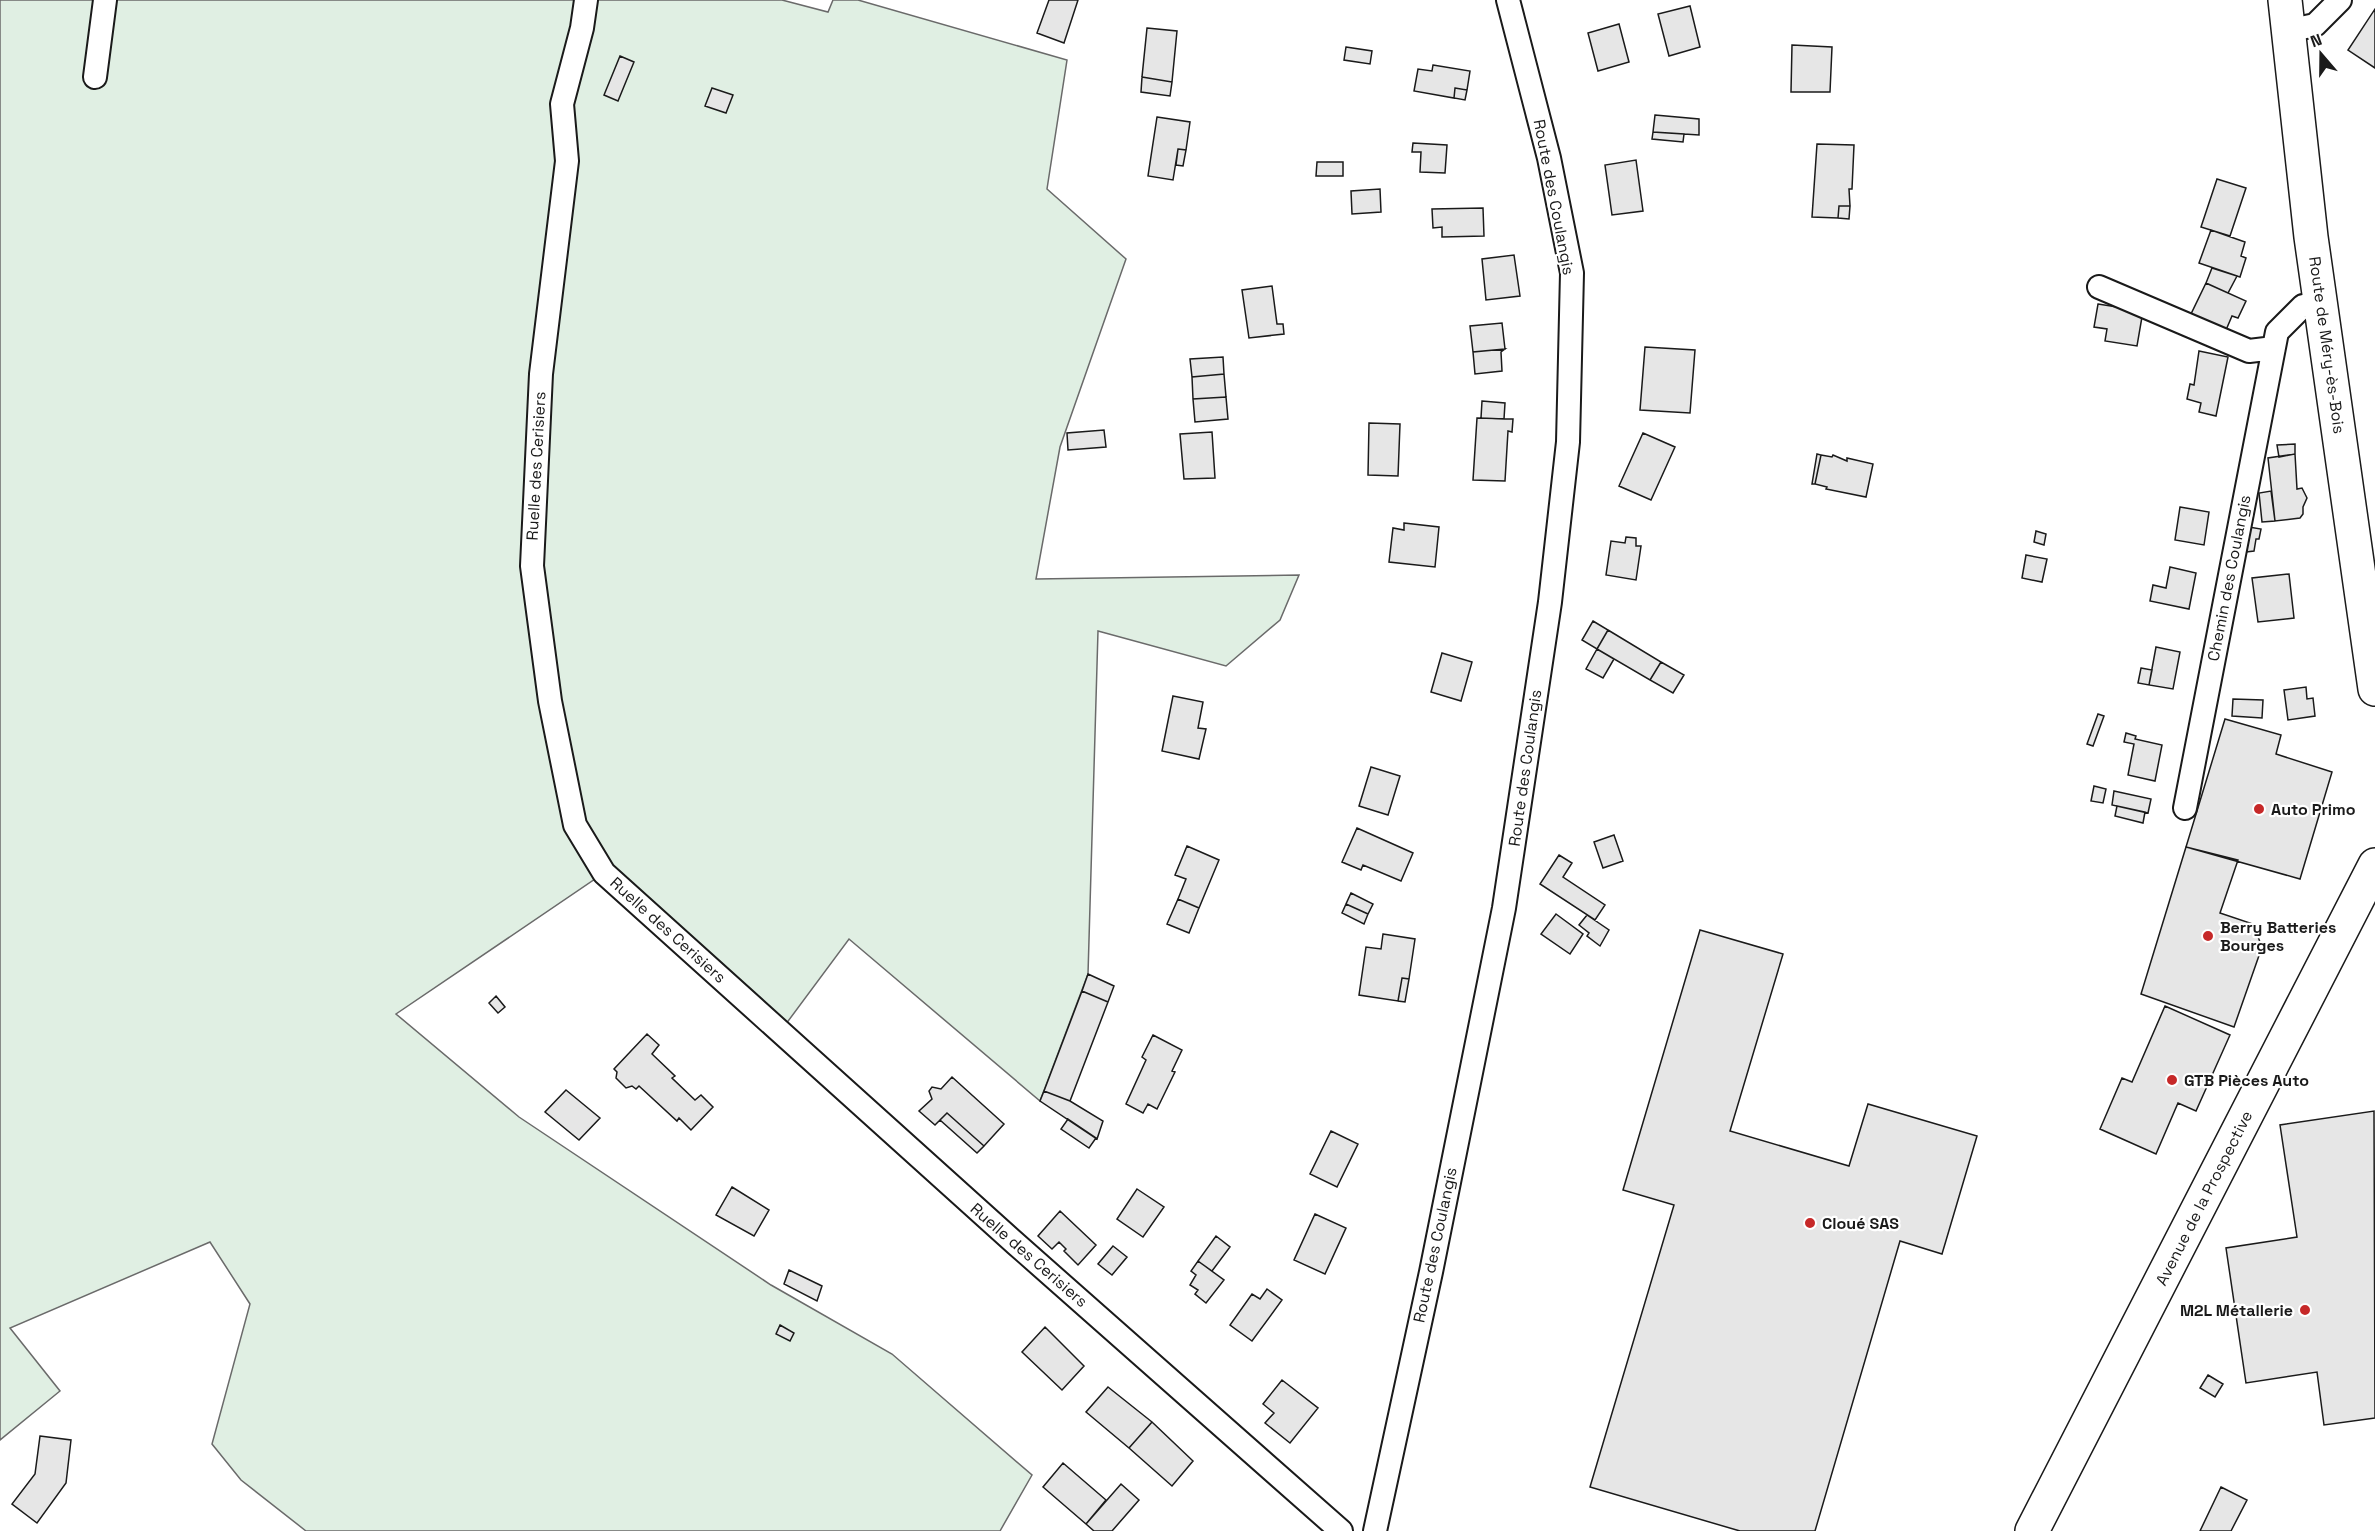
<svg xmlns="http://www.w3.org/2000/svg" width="2375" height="1531" font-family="'Space Grotesk',sans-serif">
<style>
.green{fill:#e0efe3;stroke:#6a6a6a;stroke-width:1.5}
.building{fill:#e6e6e6;stroke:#1a1a1a;stroke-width:1.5}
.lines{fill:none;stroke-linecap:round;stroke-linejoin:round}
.street-casing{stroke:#1a1a1a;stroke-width:26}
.secondary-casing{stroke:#1a1a1a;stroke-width:36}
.street{stroke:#fff;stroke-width:22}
.secondary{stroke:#fff;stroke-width:33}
.poi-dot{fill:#c62828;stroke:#fff;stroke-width:2}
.labels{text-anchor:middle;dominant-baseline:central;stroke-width:4.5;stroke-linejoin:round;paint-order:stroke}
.street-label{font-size:16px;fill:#1a1a1a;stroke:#fff}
.poi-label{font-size:16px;font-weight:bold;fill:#1a1a1a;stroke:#fff;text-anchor:start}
</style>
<rect width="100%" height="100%" fill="#fff"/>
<path class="green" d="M 0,0 L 782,0 L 828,12 L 833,0 L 858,0 L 1067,60 L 1047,189 L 1126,259 L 1060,447 L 1036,579 L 1299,575 L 1280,620 L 1226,666 L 1098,631 L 1088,974 L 1040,1101 L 849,939 L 780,1032 L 604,873 L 396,1014 L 519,1117 L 771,1285 L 892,1354 L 1032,1475 L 1000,1531 L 306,1531 L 241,1480 L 212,1444 L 250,1304 L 210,1242 L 10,1328 L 60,1391 L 0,1440 Z"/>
<path class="building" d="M 1049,0 L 1078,0 L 1064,43 L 1037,33 Z
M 1690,6 L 1700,47 L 1669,56 L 1658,14 Z
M 2375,9 L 2375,68 L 2348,50 Z
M 1619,24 L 1629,62 L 1598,71 L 1588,33 Z
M 1147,28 L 1177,31 L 1172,82 L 1142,77 Z
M 1792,45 L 1832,47 L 1830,92 L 1791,92 Z
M 1346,47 L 1372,51 L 1370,64 L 1344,60 Z
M 620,56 L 634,62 L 618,101 L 604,95 Z
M 1433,65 L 1470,71 L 1467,90 L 1455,88 L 1454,98 L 1414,91 L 1418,69 L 1432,71 Z
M 1142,77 L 1172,82 L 1170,96 L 1141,92 Z
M 712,88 L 733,95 L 726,113 L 705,106 Z
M 1455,88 L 1467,90 L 1465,100 L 1454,98 Z
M 1655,115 L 1699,119 L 1699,135 L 1653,132 Z
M 1157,117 L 1190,122 L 1186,150 L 1178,149 L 1173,180 L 1148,176 Z
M 1653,132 L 1684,134 L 1683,142 L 1652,139 Z
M 1413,143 L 1447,145 L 1445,173 L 1420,172 L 1421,152 L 1412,152 Z
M 1817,144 L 1854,145 L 1852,189 L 1849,189 L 1850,206 L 1839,206 L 1838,218 L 1812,217 Z
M 1178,149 L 1186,150 L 1183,166 L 1176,165 Z
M 1636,160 L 1643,211 L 1612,215 L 1605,165 Z
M 1317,162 L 1343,162 L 1343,176 L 1316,176 Z
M 2217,179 L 2246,188 L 2230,236 L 2201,227 Z
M 1380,189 L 1381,212 L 1352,214 L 1351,191 Z
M 1839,206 L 1850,206 L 1849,219 L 1838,218 Z
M 1483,208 L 1484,236 L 1442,237 L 1442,227 L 1433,228 L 1432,209 Z
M 2211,230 L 2245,242 L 2241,256 L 2246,258 L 2240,277 L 2199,263 Z
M 1514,255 L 1520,296 L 1486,300 L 1482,259 Z
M 2212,268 L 2237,276 L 2228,293 L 2206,283 Z
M 2206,283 L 2246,301 L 2238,318 L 2232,316 L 2226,330 L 2191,314 Z
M 1272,286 L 1277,324 L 1283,324 L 1284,334 L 1249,338 L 1242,290 Z
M 2098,304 L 2143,311 L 2137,346 L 2105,341 L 2107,329 L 2094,327 Z
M 1502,323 L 1505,349 L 1473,352 L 1470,326 Z
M 1645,347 L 1695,350 L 1690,413 L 1640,410 Z
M 1505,349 L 1501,352 L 1502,371 L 1475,374 L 1473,352 Z
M 2199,351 L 2228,357 L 2216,416 L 2199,412 L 2201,403 L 2187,399 L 2190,384 L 2194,385 Z
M 1223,357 L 1224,374 L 1192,377 L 1190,359 Z
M 1224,374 L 1226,397 L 1193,399 L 1192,377 Z
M 1226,397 L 1228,419 L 1195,422 L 1193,399 Z
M 1482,401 L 1505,403 L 1504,419 L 1481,418 Z
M 1477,418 L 1513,419 L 1512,432 L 1508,431 L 1505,481 L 1473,480 Z
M 1369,423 L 1400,424 L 1398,476 L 1368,475 Z
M 1104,430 L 1106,447 L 1068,450 L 1067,433 Z
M 1212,432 L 1215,478 L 1184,479 L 1180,434 Z
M 1643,433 L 1675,447 L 1651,500 L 1619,486 Z
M 2295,444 L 2295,454 L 2279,457 L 2277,445 Z
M 1817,454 L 1821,455 L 1815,484 L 1812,484 Z
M 2295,454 L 2297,489 L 2302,488 L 2307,498 L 2303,507 L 2303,514 L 2300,518 L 2275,521 L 2268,458 Z
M 1821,455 L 1832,457 L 1833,455 L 1847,461 L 1847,458 L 1873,464 L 1866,497 L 1826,489 L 1827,487 L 1815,484 Z
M 2271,491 L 2275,521 L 2262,522 L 2259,493 Z
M 2180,507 L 2209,512 L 2204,545 L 2175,540 Z
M 1404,523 L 1439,527 L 1435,567 L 1389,562 L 1393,528 L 1404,530 Z
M 2243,526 L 2261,529 L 2259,539 L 2256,539 L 2254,551 L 2238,553 Z
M 2036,531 L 2046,534 L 2044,545 L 2034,542 Z
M 1626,537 L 1636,538 L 1636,546 L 1641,546 L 1636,580 L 1606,575 L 1611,541 L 1625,543 Z
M 2026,555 L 2047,559 L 2042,582 L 2022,578 Z
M 2170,567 L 2196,573 L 2189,609 L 2150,601 L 2153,585 L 2166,588 Z
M 2289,574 L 2294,618 L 2258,622 L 2252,578 Z
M 1593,621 L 1608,630 L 1597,649 L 1582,640 Z
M 1608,630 L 1661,662 L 1650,680 L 1597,649 Z
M 2156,647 L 2180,652 L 2173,689 L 2149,685 Z
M 1597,649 L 1614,659 L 1603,678 L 1586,669 Z
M 1442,653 L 1472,662 L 1461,701 L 1431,692 Z
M 1661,662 L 1684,675 L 1673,693 L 1650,680 Z
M 2141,668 L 2152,670 L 2149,685 L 2138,683 Z
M 2306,687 L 2307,699 L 2313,698 L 2315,716 L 2288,720 L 2284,690 Z
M 1173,696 L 1203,702 L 1198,728 L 1206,729 L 1199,759 L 1162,751 Z
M 2233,699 L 2263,700 L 2262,718 L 2232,716 Z
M 2098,714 L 2104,716 L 2093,746 L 2087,744 Z
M 2225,719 L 2281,735 L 2276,754 L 2332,772 L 2300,879 L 2186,847 Z
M 2126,733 L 2136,736 L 2135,739 L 2162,745 L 2155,781 L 2128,775 L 2134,744 L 2124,742 Z
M 1371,767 L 1400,776 L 1388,815 L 1359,806 Z
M 2094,786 L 2106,789 L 2103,803 L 2091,801 Z
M 2114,791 L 2151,799 L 2148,813 L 2112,805 Z
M 2117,806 L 2145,812 L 2143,823 L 2115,816 Z
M 1357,828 L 1413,853 L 1401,881 L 1363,865 L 1361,870 L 1342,862 Z
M 1614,835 L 1623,861 L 1603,868 L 1594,842 Z
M 1187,846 L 1219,860 L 1199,908 L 1178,899 L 1186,879 L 1175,875 Z
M 2186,847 L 2238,860 L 2220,913 L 2253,924 L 2262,947 L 2234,1027 L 2141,994 Z
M 1559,855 L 1572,863 L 1563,877 L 1605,905 L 1595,920 L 1540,884 Z
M 1351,893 L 1373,904 L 1368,914 L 1346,904 Z
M 1178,899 L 1199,908 L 1189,933 L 1167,924 Z
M 1346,904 L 1368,914 L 1364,924 L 1342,913 Z
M 1556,914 L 1583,934 L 1570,954 L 1541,934 Z
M 1587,915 L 1609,930 L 1600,946 L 1587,936 L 1589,933 L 1579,925 Z
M 1700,930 L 1783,954 L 1730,1131 L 1849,1166 L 1868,1104 L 1977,1136 L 1942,1254 L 1900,1241 L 1815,1531 L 1740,1531 L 1590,1487 L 1674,1205 L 1623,1190 Z
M 1383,934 L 1415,939 L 1409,979 L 1402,978 L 1398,1001 L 1359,995 L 1366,947 L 1381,949 Z
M 1088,974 L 1114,986 L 1108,1002 L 1082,991 Z
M 1402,978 L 1409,979 L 1405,1002 L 1398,1001 Z
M 1082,991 L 1108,1002 L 1070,1101 L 1044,1091 Z
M 496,996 L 505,1007 L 498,1013 L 489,1003 Z
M 2165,1006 L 2230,1035 L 2196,1111 L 2178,1103 L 2156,1154 L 2100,1129 L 2122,1078 L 2132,1082 Z
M 647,1034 L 659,1045 L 652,1054 L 675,1076 L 672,1078 L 695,1100 L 701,1095 L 713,1107 L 691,1130 L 679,1118 L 677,1121 L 639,1086 L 636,1089 L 632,1086 L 626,1088 L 616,1078 L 617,1072 L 614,1069 Z
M 1153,1035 L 1182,1050 L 1172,1071 L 1175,1072 L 1157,1109 L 1148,1104 L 1143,1113 L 1126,1104 L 1146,1060 L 1142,1057 Z
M 952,1077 L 1004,1124 L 984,1146 L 947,1113 L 935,1125 L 919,1111 L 932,1099 L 929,1091 L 932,1087 L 941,1089 Z
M 566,1090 L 600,1118 L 579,1140 L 545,1112 Z
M 1044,1091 L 1070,1101 L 1103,1121 L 1097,1139 L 1040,1101 Z
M 2374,1111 L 2375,1418 L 2324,1425 L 2317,1372 L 2246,1383 L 2226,1248 L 2297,1237 L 2280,1125 Z
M 947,1113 L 984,1146 L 977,1153 L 940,1120 Z
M 1068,1119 L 1096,1138 L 1089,1148 L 1061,1129 Z
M 1331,1131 L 1358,1144 L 1337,1187 L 1310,1174 Z
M 732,1187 L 769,1210 L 754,1236 L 716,1215 Z
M 1137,1189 L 1164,1207 L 1143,1237 L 1117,1219 Z
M 1060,1211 L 1096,1245 L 1078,1265 L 1064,1251 L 1066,1249 L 1059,1242 L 1052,1249 L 1038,1236 Z
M 1315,1214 L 1346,1228 L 1325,1274 L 1294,1260 Z
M 1216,1236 L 1230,1247 L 1212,1271 L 1198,1261 Z
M 1113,1246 L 1127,1257 L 1112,1275 L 1098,1264 Z
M 1198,1261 L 1224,1280 L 1206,1303 L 1195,1294 L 1198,1290 L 1190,1285 L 1196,1275 L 1191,1271 Z
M 789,1270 L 822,1286 L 817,1301 L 784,1284 Z
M 1267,1289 L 1282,1300 L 1252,1341 L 1230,1325 L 1252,1294 L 1260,1299 Z
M 780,1325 L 794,1333 L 790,1341 L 776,1334 Z
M 1045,1327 L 1084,1366 L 1062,1390 L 1022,1352 Z
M 2208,1375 L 2223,1384 L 2215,1397 L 2200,1388 Z
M 1282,1380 L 1318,1408 L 1290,1443 L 1265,1423 L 1274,1413 L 1263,1404 Z
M 1108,1387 L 1152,1422 L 1129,1448 L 1086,1412 Z
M 1152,1422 L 1193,1461 L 1172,1486 L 1129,1448 Z
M 40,1436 L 71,1440 L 66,1483 L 37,1523 L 12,1504 L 35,1474 Z
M 1063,1463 L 1106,1500 L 1086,1524 L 1043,1487 Z
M 1121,1484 L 1139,1500 L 1112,1531 L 1094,1531 L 1086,1524 Z
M 2221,1487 L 2247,1500 L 2231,1531 L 2200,1531 Z"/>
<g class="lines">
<defs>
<path id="street" d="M 586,0 L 582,28 L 562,104 L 567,161 L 541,374 L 532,566 L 550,701 L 575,825 L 604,873 L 1016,1244 L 1341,1531
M 2287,31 L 2315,25 L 2340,0
M 95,77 L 105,0
M 2099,287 L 2249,351 L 2274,348
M 2185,808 L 2277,332 L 2303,306 L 2322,305
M 1375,1531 L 1431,1272 L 1504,908 L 1550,602 L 1568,442 L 1572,273 L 1549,158 L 1508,0"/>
<path id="secondary" d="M 2285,0 L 2311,237 L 2375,689
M 2032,1531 L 2375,865"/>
</defs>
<use href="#street" class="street-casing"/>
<use href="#secondary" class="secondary-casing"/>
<use href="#street" class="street"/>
<use href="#secondary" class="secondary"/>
</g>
<g class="poi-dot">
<circle cx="2259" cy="809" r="6"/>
<circle cx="2208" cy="936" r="6"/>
<circle cx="2172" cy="1080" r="6"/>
<circle cx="1810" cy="1223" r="6"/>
<circle cx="2305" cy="1310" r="6"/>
</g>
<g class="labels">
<g class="street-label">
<text transform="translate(1554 197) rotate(79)">Route des Coulangis</text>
<text transform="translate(2327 345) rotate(82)">Route de Méry-ès-Bois</text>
<text transform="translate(536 466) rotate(-87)">Ruelle des Cerisiers</text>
<text transform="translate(2229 578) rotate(-79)">Chemin des Coulangis</text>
<text transform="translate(1525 768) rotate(-82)">Route des Coulangis</text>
<text transform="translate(668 930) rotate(42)">Ruelle des Cerisiers</text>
<text transform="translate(2204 1198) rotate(-63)">Avenue de la Prospective</text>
<text transform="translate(1435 1245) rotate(-78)">Route des Coulangis</text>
<text transform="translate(1029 1255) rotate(41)">Ruelle des Cerisiers</text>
</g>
<g class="poi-label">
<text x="2271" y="809">Auto Primo</text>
<text x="2220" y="927">Berry Batteries<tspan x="2220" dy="18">Bourges</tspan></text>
<text x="2184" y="1080">GTB Pièces Auto</text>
<text x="1822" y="1223">Cloué SAS</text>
<text x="2293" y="1310" text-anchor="end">M2L Métallerie</text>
</g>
</g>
<g transform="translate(2321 54) rotate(340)" stroke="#ffffff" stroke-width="4.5" paint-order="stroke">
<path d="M0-4.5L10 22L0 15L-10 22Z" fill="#1a1a1a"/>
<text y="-9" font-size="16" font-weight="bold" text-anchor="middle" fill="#1a1a1a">N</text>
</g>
</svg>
